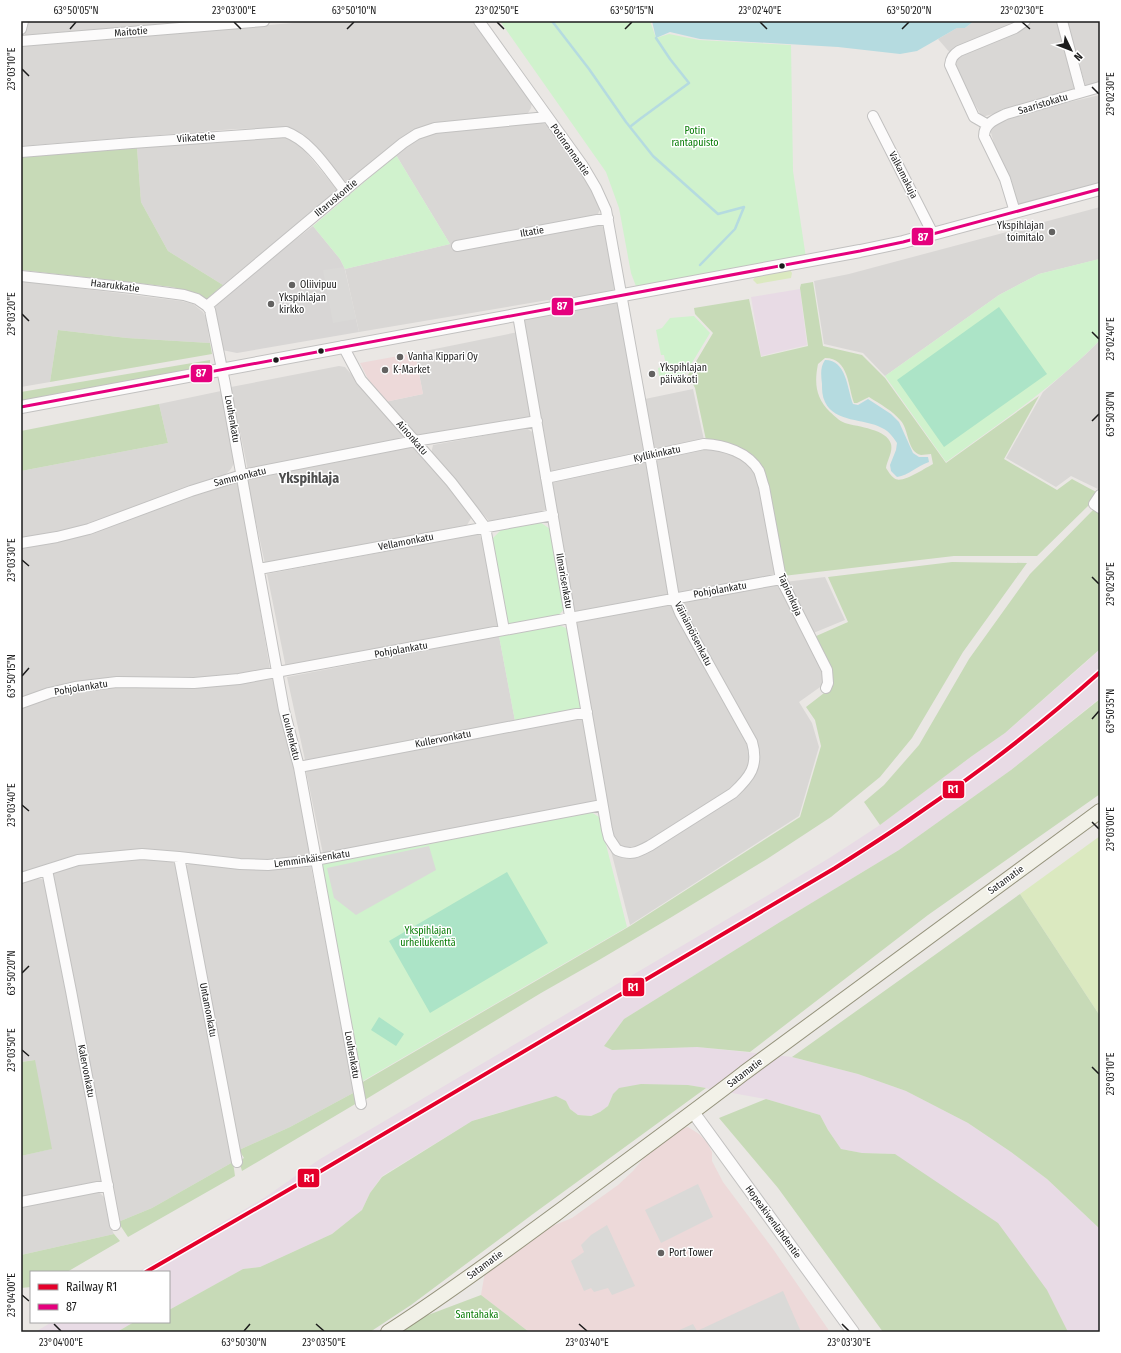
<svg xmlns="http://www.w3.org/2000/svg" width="1121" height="1353" font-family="'Fira Sans Condensed',sans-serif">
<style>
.residential{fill:#d9d7d5}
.commercial{fill:#edd9d9}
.industrial{fill:#e8dbe5}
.religious{fill:#d8d6d5}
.grass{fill:#dbe9c0}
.forest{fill:#c7dab7;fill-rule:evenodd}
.park{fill:#d0f2cd}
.pitch{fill:#ace4c7}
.parking{fill:#dad9d7}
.water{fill:#b5dbe0}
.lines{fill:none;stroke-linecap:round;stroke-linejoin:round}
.stream{stroke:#b5dbe0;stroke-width:2.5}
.minor-casing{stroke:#c2c1c0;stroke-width:12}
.tertiary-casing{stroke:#c2c1c0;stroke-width:14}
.secondary-casing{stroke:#95937c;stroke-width:16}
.minor{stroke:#fcfbfb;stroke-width:10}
.tertiary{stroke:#fcfbfb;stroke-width:12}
.secondary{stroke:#f2f1e8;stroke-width:14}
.bus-1-casing{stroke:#fff;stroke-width:6}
.bus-1{stroke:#e5007d;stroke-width:3}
.rail-1-casing{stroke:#fff;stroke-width:7}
.rail-1{stroke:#e4002b;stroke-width:4}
.ticks{fill:none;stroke:#1b1b1b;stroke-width:1.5}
.poi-dot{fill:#636261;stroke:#fff;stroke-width:1.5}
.bus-dot{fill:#1b1b1b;stroke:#fff;stroke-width:1.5}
.labels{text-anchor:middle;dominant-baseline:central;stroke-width:3;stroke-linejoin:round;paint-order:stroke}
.street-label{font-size:10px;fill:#1b1b1b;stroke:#fff}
.park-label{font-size:10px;fill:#097c07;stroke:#fff}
.poi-label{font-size:10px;fill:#1b1b1b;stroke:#fff;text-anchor:start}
.district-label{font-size:14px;font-weight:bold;fill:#4e4e4e;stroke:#fff}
.line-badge{stroke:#fff;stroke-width:1.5}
.badge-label{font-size:11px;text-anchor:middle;font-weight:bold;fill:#fff}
.neatline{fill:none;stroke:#1b1b1b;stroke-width:1.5}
.ticks-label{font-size:10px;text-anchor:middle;fill:#1b1b1b}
</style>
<rect width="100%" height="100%" fill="#eae7e4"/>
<path class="residential" d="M 26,21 L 204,21 L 25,35 Z
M 317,21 L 473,21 L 532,103 L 531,108 L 528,113 L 521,116 L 441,122 L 421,127 L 347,183 L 313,144 L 303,134 L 288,128 L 235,129 L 21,146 L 21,46 Z
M 974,21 L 1020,21 L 951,54 L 938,39 L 957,28 L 965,28 Z
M 1033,21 L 1060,21 L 1078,90 L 982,117 L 955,69 L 956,57 L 1016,30 Z
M 1067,21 L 1100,21 L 1100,83 L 1086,87 Z
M 1100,95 L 1100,184 L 1018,208 L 995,147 L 989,126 L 1000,118 Z
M 542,123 L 547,125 L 587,180 L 597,199 L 600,209 L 598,214 L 590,218 L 451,244 L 452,250 L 594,224 L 600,225 L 605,228 L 616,281 L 615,288 L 609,294 L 557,303 L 548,300 L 359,332 L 345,269 L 450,244 L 396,155 L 419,137 L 435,132 L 522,124 Z
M 284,137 L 292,139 L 301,146 L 338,191 L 223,285 L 168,251 L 141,202 L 137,148 Z
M 1100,207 L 1100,259 L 1039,274 L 999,295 L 885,376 L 863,353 L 824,344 L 814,281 L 849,274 Z
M 21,281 L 181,301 L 193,304 L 203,312 L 206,318 L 210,343 L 127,338 L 58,330 L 50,382 L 21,387 Z
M 622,296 L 674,598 L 752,742 L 750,775 L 639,851 L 613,846 L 522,318 Z
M 518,332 L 531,417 L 418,437 L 385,402 L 423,394 L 415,353 Z
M 1100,340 L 1100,490 L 1071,476 L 1056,487 L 1006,458 L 1043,392 L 1085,355 Z
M 339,366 L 345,367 L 405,436 L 400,441 L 248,471 L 231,387 Z
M 693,389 L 704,440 L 653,452 L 645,399 Z
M 221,391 L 234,463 L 231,469 L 224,476 L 112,517 L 61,531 L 21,538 L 21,471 L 168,443 L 159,404 Z
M 526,428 L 534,433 L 547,510 L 489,521 L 431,454 L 433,445 Z
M 705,446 L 739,455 L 758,475 L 778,578 L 676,596 L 654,458 Z
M 413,447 L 473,515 L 467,525 L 265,564 L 247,480 Z
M 239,481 L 270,670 L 213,679 L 119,678 L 21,699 L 21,548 L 171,503 Z
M 479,534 L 485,546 L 499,627 L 286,668 L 267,574 Z
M 825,577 L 845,620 L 811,634 L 785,582 Z
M 779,584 L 823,673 L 823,685 L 799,702 L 812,723 L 819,747 L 799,816 L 630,925 L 611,851 L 615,854 L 631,859 L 640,856 L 738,796 L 753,779 L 757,767 L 760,752 L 755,738 L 684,615 L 679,601 Z
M 499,636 L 515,721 L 305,760 L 287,677 Z
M 277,672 L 315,860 L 291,863 L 116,856 L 21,878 L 21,703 L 49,693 Z
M 584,717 L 597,803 L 323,854 L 306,771 Z
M 133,860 L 168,860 L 174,863 L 177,869 L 233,1162 L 152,1208 L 118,1222 L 52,872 L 79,864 Z
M 191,863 L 257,870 L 311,867 L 355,1092 L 290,1127 L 239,1150 L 185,866 Z
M 37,878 L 45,880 L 89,1108 L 102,1182 L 21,1198 L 21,1156 L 51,1149 L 34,1060 L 21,1062 L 21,884 Z
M 99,1192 L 105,1198 L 111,1228 L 114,1234 L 21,1255 L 21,1207 Z"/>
<path class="commercial" d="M 415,353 L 423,394 L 385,402 L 369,381 L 360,363 Z
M 688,1127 L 699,1134 L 707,1142 L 712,1152 L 712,1161 L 723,1182 L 773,1249 L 830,1332 L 529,1332 L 481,1295 L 485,1272 L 545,1229 L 572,1218 L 618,1185 L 633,1171 L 649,1152 L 682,1128 Z"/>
<path class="industrial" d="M 800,289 L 807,345 L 761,356 L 751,297 Z
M 1100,649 L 1100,698 L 1011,770 L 899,850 L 780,922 L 624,1019 L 604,1046 L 612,1050 L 697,1047 L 792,1057 L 858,1074 L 906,1091 L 968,1123 L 1011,1152 L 1047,1179 L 1100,1229 L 1100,1332 L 1067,1332 L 895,1154 L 862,1153 L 841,1149 L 828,1130 L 820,1115 L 766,1099 L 688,1085 L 613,1094 L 608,1106 L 600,1112 L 591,1116 L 578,1115 L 570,1109 L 566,1101 L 532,1104 L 504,1111 L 472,1121 L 382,1176 L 370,1193 L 362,1210 L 332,1234 L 260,1267 L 243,1269 L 169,1310 L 169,1272 L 138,1272 L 264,1198 L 320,1159 L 765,897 L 831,857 L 880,825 L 972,756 L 1005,733 L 1085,663 Z
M 52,1322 L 134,1322 L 117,1332 L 35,1332 Z"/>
<path class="religious" d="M 313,226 L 340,259 L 344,267 L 359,332 L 237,353 L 222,350 L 216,315 L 215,308 L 218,302 L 224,295 Z"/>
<path class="grass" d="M 790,270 L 792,273 L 791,278 L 757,284 L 753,280 L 756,276 Z
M 1100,836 L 1100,1016 L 1020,894 Z"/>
<path class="forest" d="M 137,148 L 141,202 L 168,251 L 223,285 L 207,299 L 192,292 L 172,287 L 21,270 L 21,157 Z
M 813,282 L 823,346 L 862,355 L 885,378 L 946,463 L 1039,396 L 1004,459 L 1057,490 L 1072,479 L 1098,493 L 1090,504 L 1037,556 L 954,556 L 783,576 L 768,484 L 739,447 L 721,441 L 706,440 L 695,388 L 688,375 L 713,333 L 695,314 L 694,308 L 749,299 L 761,357 L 808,346 L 800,288 L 801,284 ZM 825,358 C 849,358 848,387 854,403 L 857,403 L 869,397 C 880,404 893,411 901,421 C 909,430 907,452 921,455 C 924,455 928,454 931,454 L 933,464 C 925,468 901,485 894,478 C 891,476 888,471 886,468 C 887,460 893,452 891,444 C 887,429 858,427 845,423 C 839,421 835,416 830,412 C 816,398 814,384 818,364 Z
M 58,330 L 127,338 L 210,343 L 212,354 L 50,382 Z
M 210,360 L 210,367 L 21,401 L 21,392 Z
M 159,404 L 168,443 L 21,471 L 21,431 Z
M 1094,509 L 1100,513 L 1100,649 L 1005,733 L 972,756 L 880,825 L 864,802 L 884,785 L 919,745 L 969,659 L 1030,574 Z
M 952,562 L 1027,563 L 963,652 L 912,738 L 880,777 L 831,817 L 767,859 L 670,918 L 599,960 L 541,993 L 363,1101 L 361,1083 L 630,926 L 800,817 L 821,746 L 815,720 L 806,707 L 828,690 L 814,637 L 848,622 L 828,577 Z
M 1100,699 L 1100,794 L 928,915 L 750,1052 L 697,1047 L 612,1050 L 604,1046 L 624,1019 L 780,922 L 899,850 L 1011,770 Z
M 1020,894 L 1100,1016 L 1100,1229 L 1047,1179 L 1011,1152 L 968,1123 L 906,1091 L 858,1074 L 792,1057 Z
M 35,1060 L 52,1149 L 21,1156 L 21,1062 Z
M 641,1084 L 688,1085 L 706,1088 L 533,1214 L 411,1305 L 370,1332 L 117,1332 L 134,1322 L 169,1322 L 169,1310 L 243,1269 L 260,1267 L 332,1234 L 362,1210 L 370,1193 L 382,1177 L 472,1121 L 556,1096 L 566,1101 L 570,1109 L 578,1115 L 591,1116 L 600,1112 L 608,1106 L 613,1094 L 619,1088 Z
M 355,1092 L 357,1103 L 242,1171 L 239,1161 L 244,1158 L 239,1150 L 290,1127 Z
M 766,1099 L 820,1115 L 828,1130 L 841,1149 L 862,1153 L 895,1154 L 998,1223 L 1047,1290 L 1068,1332 L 883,1332 L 778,1188 L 719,1118 Z
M 233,1162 L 235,1176 L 128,1237 L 118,1222 L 152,1208 Z
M 114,1234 L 120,1241 L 67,1272 L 31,1272 L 31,1287 L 21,1288 L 21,1255 Z
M 481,1295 L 529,1332 L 398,1332 L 420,1318 Z"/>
<path class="park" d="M 500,21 L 650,21 L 656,38 L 669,34 L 699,40 L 791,45 L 793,171 L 806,258 L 637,289 L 631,273 L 619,208 L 606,172 Z
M 396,155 L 450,244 L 345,269 L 340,259 L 313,226 Z
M 1099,259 L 1100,340 C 1054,387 999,423 946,462 L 885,376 L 999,295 L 1039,274 Z
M 694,316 L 710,333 L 684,376 L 668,380 L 667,375 L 659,376 L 658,368 L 666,366 L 664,355 L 661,355 L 656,330 L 662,328 L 670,318 Z
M 540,522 L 550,529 L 564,609 L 558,616 L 511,625 L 506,621 L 491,540 L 502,529 Z
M 559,625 L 568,629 L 581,708 L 515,721 L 499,636 Z
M 591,812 L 599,817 L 627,927 L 361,1082 L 320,863 Z"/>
<path class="pitch" d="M 999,307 L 1047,374 L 944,447 L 897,380 Z
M 507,872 L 548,943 L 430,1013 L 389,941 Z
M 379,1017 L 404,1034 L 396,1046 L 371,1030 Z"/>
<path class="parking" d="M 344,267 L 356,319 L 333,323 L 323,270 Z
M 429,846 L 436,870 L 356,915 L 334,898 L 327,868 Z
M 698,1184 L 713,1217 L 661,1243 L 645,1210 Z
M 607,1225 L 635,1286 L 612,1295 L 608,1288 L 594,1292 L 591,1288 L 584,1291 L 571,1261 L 584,1252 L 581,1245 L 591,1235 Z
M 783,1291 L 801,1332 L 675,1332 L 693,1324 L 697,1331 Z"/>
<path class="water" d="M 652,21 L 974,21 L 965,28 L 957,28 L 917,51 L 900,54 L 838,47 L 700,39 L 670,32 L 656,38 Z
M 825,360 C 847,360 847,389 853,404 L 858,405 L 868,399 L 891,414 L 899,422 L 913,453 L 919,457 L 928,457 L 929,462 C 917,466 909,475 897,477 L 891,471 L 890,465 L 896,450 L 897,443 C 893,437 889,431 882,428 C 864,418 835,423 825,402 C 822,396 822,390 822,384 C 821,375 820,367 825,360 Z"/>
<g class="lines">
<path class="stream" d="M 552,21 L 589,69 L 626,122 L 653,156 L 718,214 L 744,207 L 735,229 L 700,265
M 631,126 L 640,119 L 689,83 L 670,59 L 656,38"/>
<defs>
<path id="minor" d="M 479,21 L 583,166 L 596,188 L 606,210 L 650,455 L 674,598 L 680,613 L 752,742 C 759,766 750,777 733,793 L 651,845 C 638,852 632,856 617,850 L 609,838 L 607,830 L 518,315
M 1062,21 L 1081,92
M 21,29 L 23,21
M 21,41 L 264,21
M 873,116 L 933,234
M 988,125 L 974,117 L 950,65 C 951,58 953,55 959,51 L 1015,28 L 1025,21
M 21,152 L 132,143 L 286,132 C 311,141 328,170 345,191
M 1015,212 L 1005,179 L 984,136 C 984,123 996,119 1006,114 L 1100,87
M 457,246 L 608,218
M 21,276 L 132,288 L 184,295 L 197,299 L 207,306 L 210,310 L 225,384 L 284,710 L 299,767 L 361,1104
M 207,306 L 361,177 L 403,143 L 417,134 L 435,128 L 547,117
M 343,346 L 361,380 L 451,482 L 474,512 L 485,527 L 504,630
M 546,478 L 704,444 C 724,445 748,452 759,471 C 761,476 762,482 764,487 L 781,579 L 827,670 L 828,683 L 826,688
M 1100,495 L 1094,504 L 1100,508
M 21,543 L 57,537 L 89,529 L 191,491 L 242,475 L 415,441 L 537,421
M 259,569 L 553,515
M 21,703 L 49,693 L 75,687 L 117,682 L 194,683 L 239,679 L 781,579
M 299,767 L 587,712
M 179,857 L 237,1162
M 47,870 L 71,991 L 115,1225
M 21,878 L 78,860 L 142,854 L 179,857 L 240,864 L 268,865 L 315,860 L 602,805
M 21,1202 L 108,1185"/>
<path id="tertiary" d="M 21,407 L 860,251 L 903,242 L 1100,189
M 693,1112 L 853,1332"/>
<path id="secondary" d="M 388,1332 C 446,1295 501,1254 557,1213 C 619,1166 682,1121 744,1073 L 1100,811"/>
</defs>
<use href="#minor" class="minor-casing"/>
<use href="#tertiary" class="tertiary-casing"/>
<use href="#secondary" class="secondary-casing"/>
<use href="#minor" class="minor"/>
<use href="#tertiary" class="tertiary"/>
<use href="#secondary" class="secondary"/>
<defs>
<path id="bus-1" d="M 21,407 L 860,251 L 903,242 L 1100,189"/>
</defs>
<use href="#bus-1" class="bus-1-casing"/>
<use href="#bus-1" class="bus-1"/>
<defs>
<path id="rail-1" d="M 146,1272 L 309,1178 L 835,868 C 862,851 889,834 916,815 C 980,772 1042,724 1100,672"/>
</defs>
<use href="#rail-1" class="rail-1-casing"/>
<use href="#rail-1" class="rail-1"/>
</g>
<path class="ticks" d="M 234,22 L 241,29M 497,22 L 504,29M 760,22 L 767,29M 1022,22 L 1030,29M 70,29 L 76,22M 347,29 L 354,22M 625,29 L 632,22M 902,29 L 909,22M 22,69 L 29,76M 1092,87 L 1099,94M 22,314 L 29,321M 1092,332 L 1099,339M 1092,421 L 1099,414M 22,560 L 29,566M 1092,577 L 1099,584M 22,676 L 29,668M 1092,719 L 1099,711M 22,805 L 29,811M 1092,822 L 1099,829M 22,973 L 29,966M 22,1050 L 29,1056M 1092,1067 L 1099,1074M 22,1295 L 29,1301M 54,1324 L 61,1331M 316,1324 L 324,1331M 579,1324 L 587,1331M 842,1324 L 849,1331M 244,1331 L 250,1324"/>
<g class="poi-dot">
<circle cx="1052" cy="232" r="4"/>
<circle cx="292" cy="285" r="4"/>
<circle cx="271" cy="304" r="4"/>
<circle cx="400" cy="357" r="4"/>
<circle cx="385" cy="370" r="4"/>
<circle cx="652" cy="374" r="4"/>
<circle cx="661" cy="1253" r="4"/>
</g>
<g class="bus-dot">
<circle cx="782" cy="266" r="3.5"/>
<circle cx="321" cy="351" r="3.5"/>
<circle cx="276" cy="360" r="3.5"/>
</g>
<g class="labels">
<g class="street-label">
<text transform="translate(131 32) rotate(-5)">Maitotie</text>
<text transform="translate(1043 104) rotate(-17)">Saaristokatu</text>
<text transform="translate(196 138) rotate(-4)">Viikatetie</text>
<text transform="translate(570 150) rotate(55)">Potinrannantie</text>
<text transform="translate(903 175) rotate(63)">Valkamakuja</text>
<text transform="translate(336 198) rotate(-40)">Iltaruskontie</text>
<text transform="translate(532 232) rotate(-10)">Iltatie</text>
<text transform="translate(115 286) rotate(7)">Haarukkatie</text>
<text transform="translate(232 419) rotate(80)">Louhenkatu</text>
<text transform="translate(412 438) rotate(49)">Ainonkatu</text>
<text transform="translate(657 454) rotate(-12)">Kyllikinkatu</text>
<text transform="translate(240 477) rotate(-14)">Sammonkatu</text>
<text transform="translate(406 542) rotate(-11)">Vellamonkatu</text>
<text transform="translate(564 581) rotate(80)">Ilmarisenkatu</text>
<text transform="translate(720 590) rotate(-10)">Pohjolankatu</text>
<text transform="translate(790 595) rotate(66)">Tapionkuja</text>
<text transform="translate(693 634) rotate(63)">Väinämöisenkatu</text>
<text transform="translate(401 650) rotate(-10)">Pohjolankatu</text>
<text transform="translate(81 688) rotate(-9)">Pohjolankatu</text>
<text transform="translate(291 737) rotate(76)">Louhenkatu</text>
<text transform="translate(443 739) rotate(-11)">Kullervonkatu</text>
<text transform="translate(312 859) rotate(-8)">Lemminkäisenkatu</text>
<text transform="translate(1006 880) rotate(-36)">Satamatie</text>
<text transform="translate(208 1010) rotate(79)">Untamonkatu</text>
<text transform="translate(352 1055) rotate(80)">Louhenkatu</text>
<text transform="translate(86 1071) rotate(79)">Kalervonkatu</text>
<text transform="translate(745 1073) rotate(-37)">Satamatie</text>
<text transform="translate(773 1222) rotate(54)">Hopeakivenlahdentie</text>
<text transform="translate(485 1265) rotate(-36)">Satamatie</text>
</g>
<g class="park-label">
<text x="695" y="131">Potin<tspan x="695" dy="12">rantapuisto</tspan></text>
<text x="428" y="931">Ykspihlajan<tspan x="428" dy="12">urheilukenttä</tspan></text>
<text x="477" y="1315">Santahaka</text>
</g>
<g class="poi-label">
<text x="1044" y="226" text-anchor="end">Ykspihlajan<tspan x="1044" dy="12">toimitalo</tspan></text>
<text x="300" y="285">Oliivipuu</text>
<text x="279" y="298">Ykspihlajan<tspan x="279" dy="12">kirkko</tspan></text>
<text x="408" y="357">Vanha Kippari Oy</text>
<text x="660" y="368">Ykspihlajan<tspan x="660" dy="12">päiväkoti</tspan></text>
<text x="393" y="370">K-Market</text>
<text x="669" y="1253">Port Tower</text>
</g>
<g class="district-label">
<text x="309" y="478">Ykspihlaja</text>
</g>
</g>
<g class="line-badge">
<rect x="911" y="227" width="23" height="19" rx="4" fill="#e5007d"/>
<rect x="551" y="297" width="23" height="19" rx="4" fill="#e5007d"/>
<rect x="190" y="364" width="23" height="19" rx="4" fill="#e5007d"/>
<rect x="942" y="780" width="23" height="19" rx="4" fill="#e4002b"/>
<rect x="622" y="977" width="23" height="20" rx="4" fill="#e4002b"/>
<rect x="297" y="1168" width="23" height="20" rx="4" fill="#e4002b"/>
</g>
<g class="badge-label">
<text x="923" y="241">87</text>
<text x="562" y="310">87</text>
<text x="201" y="377">87</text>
<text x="953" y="793">R1</text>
<text x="633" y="991">R1</text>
<text x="309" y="1182">R1</text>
</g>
<rect width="1121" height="1353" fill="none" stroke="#ffffff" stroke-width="44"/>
<rect x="30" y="1271" width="140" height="52" fill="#ffffff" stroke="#a4a4a4"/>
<rect x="38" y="1284" width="20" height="6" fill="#e4002b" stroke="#a4a4a4"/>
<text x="66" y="1291" font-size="12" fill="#1b1b1b">Railway R1</text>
<rect x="38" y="1304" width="20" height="6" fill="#e5007d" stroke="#a4a4a4"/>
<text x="66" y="1311" font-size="12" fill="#1b1b1b">87</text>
<g transform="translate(1071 50) rotate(133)" stroke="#ffffff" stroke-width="3" paint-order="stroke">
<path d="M0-3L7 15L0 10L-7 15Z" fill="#1b1b1b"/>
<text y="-6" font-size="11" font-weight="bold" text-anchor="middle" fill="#1b1b1b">N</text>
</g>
<rect x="22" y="22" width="1077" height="1309" class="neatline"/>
<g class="ticks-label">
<text x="76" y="14">63°50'05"N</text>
<text x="234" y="14">23°03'00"E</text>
<text x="354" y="14">63°50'10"N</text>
<text x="497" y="14">23°02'50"E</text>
<text x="632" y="14">63°50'15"N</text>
<text x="760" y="14">23°02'40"E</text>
<text x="909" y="14">63°50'20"N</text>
<text x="1022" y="14">23°02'30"E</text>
<text transform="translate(11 69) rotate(-90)" y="4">23°03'10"E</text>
<text transform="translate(1110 94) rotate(-90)" y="4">23°02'30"E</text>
<text transform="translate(11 314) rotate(-90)" y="4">23°03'20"E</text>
<text transform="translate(1110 339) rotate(-90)" y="4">23°02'40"E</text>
<text transform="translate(1110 414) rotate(-90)" y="4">63°50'30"N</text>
<text transform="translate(11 560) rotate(-90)" y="4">23°03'30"E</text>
<text transform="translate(1110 584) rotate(-90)" y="4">23°02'50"E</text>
<text transform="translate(11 676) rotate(-90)" y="4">63°50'15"N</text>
<text transform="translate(1110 711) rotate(-90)" y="4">63°50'35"N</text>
<text transform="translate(11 805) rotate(-90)" y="4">23°03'40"E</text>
<text transform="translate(1110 829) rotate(-90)" y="4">23°03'00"E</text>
<text transform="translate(11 973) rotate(-90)" y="4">63°50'20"N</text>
<text transform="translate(11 1050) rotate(-90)" y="4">23°03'50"E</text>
<text transform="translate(1110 1074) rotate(-90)" y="4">23°03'10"E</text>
<text transform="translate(11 1295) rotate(-90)" y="4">23°04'00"E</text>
<text x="61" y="1346">23°04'00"E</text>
<text x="244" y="1346">63°50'30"N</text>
<text x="324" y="1346">23°03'50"E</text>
<text x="587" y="1346">23°03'40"E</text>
<text x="849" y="1346">23°03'30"E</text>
</g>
</svg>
